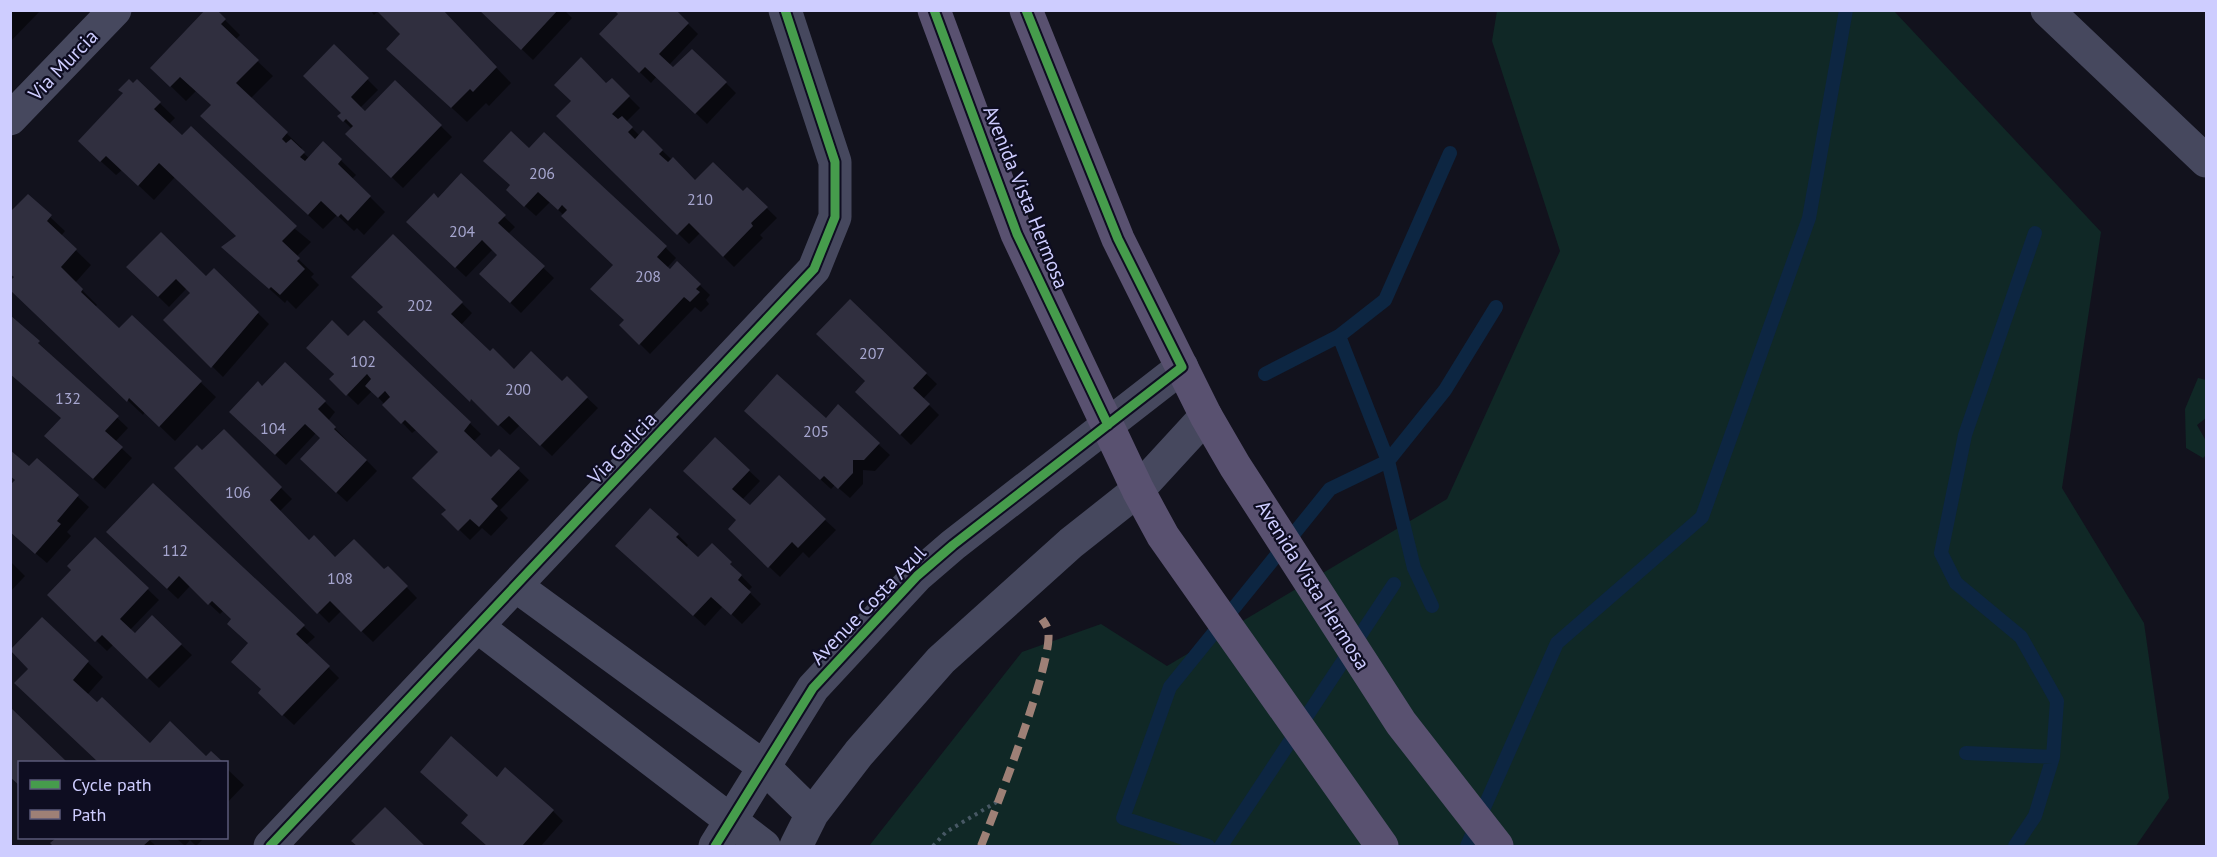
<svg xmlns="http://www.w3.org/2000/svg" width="2217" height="857" font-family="'PT Sans',sans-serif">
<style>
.green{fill:#102826}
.shadow{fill:#0007}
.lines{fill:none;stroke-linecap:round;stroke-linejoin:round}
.stream{stroke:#0d2642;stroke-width:14}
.building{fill:#302f3f}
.path{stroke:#475864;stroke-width:4;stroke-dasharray:3 4.5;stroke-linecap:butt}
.minor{stroke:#46485e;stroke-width:33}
.major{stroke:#595170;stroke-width:33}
.quiet{stroke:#9e8076;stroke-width:8;stroke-dasharray:15 8;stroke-linecap:butt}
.cycleway-casing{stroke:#0e0d21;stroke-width:13}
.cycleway{stroke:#469c4c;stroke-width:9}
.labels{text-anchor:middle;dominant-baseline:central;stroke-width:4.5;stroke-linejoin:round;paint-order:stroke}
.number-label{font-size:16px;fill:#a6a6cf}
.street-label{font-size:20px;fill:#cecdff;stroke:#0e0d21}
</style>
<rect width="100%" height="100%" fill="#12121d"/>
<path class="green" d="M 1497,11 L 1894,11 L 2101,232 L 2062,488 L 2144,623 L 2169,798 L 2136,846 L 869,846 L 1022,652 L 1101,624 L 1167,666 L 1447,499 L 1560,251 L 1492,41 Z
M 2198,378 L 2206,380 L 2206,418 L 2197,425 L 2206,441 L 2206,455 L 2203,458 L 2186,448 L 2185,409 Z"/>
<path class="shadow" d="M 10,10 L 39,12 L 10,42 Z
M 370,10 L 441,10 L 511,83 L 489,106 L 486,103 L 467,122 L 388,49 L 402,35 L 378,11 L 374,15 Z
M 481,10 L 564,10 L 572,18 L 533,60 Z
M 674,10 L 698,34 L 669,65 L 673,70 L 726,83 L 736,93 L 707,124 L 657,76 L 651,83 L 601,34 Z
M 225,20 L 240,35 L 235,40 L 273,76 L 250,99 L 302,148 L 300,150 L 309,158 L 323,143 L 356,175 L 352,179 L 385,212 L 364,235 L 357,228 L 354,231 L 337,215 L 323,229 L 217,130 L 212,105 L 196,91 L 186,101 L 152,68 Z
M 334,46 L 378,90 L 360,108 L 365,113 L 396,82 L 452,137 L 403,188 L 347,134 L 352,129 L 339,116 L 343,113 Z
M 612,80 L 640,108 L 626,122 L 640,136 L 643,132 L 695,182 L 743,193 L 747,189 L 777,218 L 760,235 L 763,238 L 734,267 L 700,233 L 689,244 L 558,116 Z
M 137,81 L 175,118 L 168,125 L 311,242 L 296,257 L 314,274 L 311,277 L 319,285 L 296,309 L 287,300 L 285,303 L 223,247 L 238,236 L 175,177 L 154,200 L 122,170 L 116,175 L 95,156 Z
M 529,150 L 665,247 L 676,258 L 667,268 L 670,271 L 677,263 L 710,295 L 706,300 L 709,304 L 701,312 L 695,307 L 650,354 L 621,325 L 626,321 L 615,265 L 550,202 L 536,216 L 518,200 Z
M 461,175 L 515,227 L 508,234 L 554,278 L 521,313 L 481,274 L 499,255 L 493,249 L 466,277 L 408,222 L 438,200 Z
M 10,214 L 50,217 L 65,231 L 61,236 L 91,265 L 75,283 L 97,305 L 95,307 L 119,330 L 132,317 L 216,397 L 175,441 L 145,412 L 143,415 L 23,301 L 15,277 Z
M 393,236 L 472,313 L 461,325 L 490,353 L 514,371 L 562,384 L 567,379 L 598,408 L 552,456 L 520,425 L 510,435 L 380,313 L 385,308 Z
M 128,267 L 206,278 L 214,270 L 269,324 L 223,377 L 165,320 L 192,293 L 187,288 L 169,307 Z
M 850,301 L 937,384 L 923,399 L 939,415 L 911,445 L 857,392 L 867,382 Z
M 11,317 L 128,428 L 115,442 L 132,458 L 105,489 L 57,447 L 62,419 Z
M 364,322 L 481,434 L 473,442 L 491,459 L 499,451 L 529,480 L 500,510 L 508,518 L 491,536 L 482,528 L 470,540 L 443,514 L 448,510 L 440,452 L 416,430 L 412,433 L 372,391 L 358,405 L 331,379 L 349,338 Z
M 262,388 L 325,402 L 335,412 L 328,421 L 377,471 L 347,502 L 312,470 L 321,438 L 316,433 L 286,465 L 241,423 Z
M 838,407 L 890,455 L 875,471 L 863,470 L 863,484 L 850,498 L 835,485 L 831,489 L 756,421 L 826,420 Z
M 224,431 L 292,499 L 279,512 L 309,542 L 336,559 L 384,571 L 388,568 L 417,598 L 373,642 L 341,611 L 329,623 L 176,468 L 202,452 Z
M 715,439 L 760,481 L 742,500 L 750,507 L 825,520 L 836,530 L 809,558 L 803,552 L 780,577 L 741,540 L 738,520 Z
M 37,460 L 89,507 L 67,532 L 71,536 L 47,563 L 10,532 L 17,480 Z
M 153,485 L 315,637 L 306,645 L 339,678 L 294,725 L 270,703 L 262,689 L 250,643 L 233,620 L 223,611 L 220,614 L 190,586 L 178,599 L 119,543 Z
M 678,535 L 688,545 L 686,548 L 699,560 L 712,545 L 752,587 L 748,591 L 761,604 L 742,624 L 723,606 L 705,626 L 628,556 Z
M 95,539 L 159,600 L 130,630 L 135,635 L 152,617 L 192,655 L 159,688 L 113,645 L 107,651 L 49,595 L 73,570 Z
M 10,561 L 25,576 L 10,592 Z
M 43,619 L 103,677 L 87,695 L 150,745 L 206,758 L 211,753 L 221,762 L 100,762 L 31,698 L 30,669 Z
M 10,709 L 65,762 L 20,762 Z
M 226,768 L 244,785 L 226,804 Z
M 497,779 L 553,811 L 563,821 L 541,846 L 488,846 L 474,834 Z
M 385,809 L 423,846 L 359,846 L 353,841 Z
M 58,838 L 147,838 L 156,846 L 55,846 L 52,843 Z
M 176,838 L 204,838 L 196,846 L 190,840 L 185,846 Z"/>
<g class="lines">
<path class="stream" d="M 1339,336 L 1388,461 L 1414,568 L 1432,606
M 1265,374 L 1339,336 L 1385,300 L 1450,153
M 1966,753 L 2053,757
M 1208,846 L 1123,818 L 1170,687 L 1330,489 L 1388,461 L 1445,390 L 1496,307
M 1221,846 L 1394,584
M 1467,846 L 1557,643 L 1702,517 L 1809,218 L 1846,10
M 2015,846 L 2035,816 L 2053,757 L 2057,701 L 2021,637 L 1956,583 L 1941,553 L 1965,435 L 2035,233"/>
</g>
<path class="building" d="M 205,10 L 217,10 L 226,19 L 221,24 L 259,60 L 236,83 L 288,132 L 282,139 L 286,143 L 291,139 L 305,152 L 300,157 L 305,161 L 323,141 L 342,159 L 338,164 L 371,196 L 348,221 L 341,214 L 338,217 L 321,201 L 308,215 L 200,116 L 211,105 L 180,77 L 170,87 L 150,68 Z
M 376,10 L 443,10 L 497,67 L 473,92 L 470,89 L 451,108 L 386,49 L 400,34 Z
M 479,10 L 558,10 L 521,50 Z
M 614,10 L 676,10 L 689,23 L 659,54 L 673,67 L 692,49 L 727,82 L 695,114 L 645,67 L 639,73 L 599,34 L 618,14 Z
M 334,44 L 369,78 L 351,97 L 365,111 L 395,80 L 442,125 L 391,178 L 345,134 L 353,126 L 346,119 L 343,122 L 337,116 L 341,113 L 303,76 Z
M 581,57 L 606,83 L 612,78 L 630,96 L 612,114 L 618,119 L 622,116 L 633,127 L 628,132 L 635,139 L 643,130 L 663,150 L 659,154 L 668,162 L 673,157 L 695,180 L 713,162 L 743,191 L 747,187 L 768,207 L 751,223 L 753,226 L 723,257 L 689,223 L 677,235 L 556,116 L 571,101 L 554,85 Z
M 129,79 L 133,83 L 137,79 L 161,102 L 154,109 L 182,135 L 191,126 L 297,226 L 282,241 L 300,258 L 297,261 L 305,269 L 280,295 L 271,287 L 269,289 L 221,247 L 236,236 L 159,163 L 138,186 L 106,156 L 100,162 L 78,141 L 123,93 L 118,90 Z
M 511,131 L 529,148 L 544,132 L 667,246 L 657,257 L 670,269 L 677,261 L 701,284 L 696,289 L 700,292 L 690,302 L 684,297 L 639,345 L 619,325 L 624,320 L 590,289 L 613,265 L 561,216 L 567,210 L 562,205 L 558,210 L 538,192 L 524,207 L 506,190 L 510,185 L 483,161 Z
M 461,173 L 506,215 L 498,223 L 545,266 L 510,303 L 479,274 L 497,255 L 482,240 L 455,268 L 406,222 L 434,193 L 438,198 Z
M 28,194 L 52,215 L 47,221 L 77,249 L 61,267 L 83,289 L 81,292 L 119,328 L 132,315 L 202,381 L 159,427 L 129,398 L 127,402 L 10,290 L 10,281 L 14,277 L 10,274 L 10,212 Z
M 161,232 L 206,276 L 214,268 L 259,312 L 211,368 L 163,320 L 190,293 L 176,279 L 158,297 L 126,267 Z
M 393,234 L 463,302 L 451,314 L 490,351 L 493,348 L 514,369 L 531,351 L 562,381 L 567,376 L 588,397 L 540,446 L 509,416 L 498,426 L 471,399 L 470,402 L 377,312 L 383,307 L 351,277 Z
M 850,299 L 927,373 L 913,388 L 930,404 L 900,435 L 855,392 L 865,381 L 816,334 Z
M 10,315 L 40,341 L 38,343 L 119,416 L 105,431 L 123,447 L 93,479 L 44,436 L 61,418 L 10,374 Z
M 332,320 L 348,336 L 364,320 L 471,422 L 464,431 L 491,457 L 499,449 L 520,468 L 491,499 L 498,506 L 479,527 L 470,519 L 458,531 L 441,514 L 446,510 L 412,478 L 438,452 L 405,420 L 401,424 L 382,405 L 390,397 L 385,391 L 378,398 L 365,386 L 371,379 L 367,374 L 346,396 L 329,379 L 334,374 L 306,348 Z
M 285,362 L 326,401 L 318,409 L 336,427 L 334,429 L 367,460 L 336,493 L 300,459 L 320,438 L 305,424 L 275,455 L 229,412 L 258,381 L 262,386 Z
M 777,374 L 826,418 L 838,404 L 880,443 L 864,460 L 853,460 L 853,473 L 838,489 L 824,476 L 820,480 L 744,411 Z
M 224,429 L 282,487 L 270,500 L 309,540 L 314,535 L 335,557 L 354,539 L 384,569 L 388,566 L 408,586 L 361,632 L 330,601 L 317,614 L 174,468 L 197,445 L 202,450 Z
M 715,437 L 750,470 L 732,489 L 750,505 L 779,475 L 826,519 L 798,548 L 792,542 L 768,568 L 728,529 L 736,520 L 683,471 Z
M 10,450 L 29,466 L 37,458 L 79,495 L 57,521 L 61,524 L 35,554 L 10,532 L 10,485 L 15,480 L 10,476 Z
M 153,483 L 305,625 L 296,634 L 330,666 L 282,716 L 258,693 L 261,689 L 231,662 L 248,643 L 227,624 L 231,619 L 212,601 L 208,605 L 179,576 L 167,589 L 106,532 Z
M 650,508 L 679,534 L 676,537 L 698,557 L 712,543 L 732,562 L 730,564 L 742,575 L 738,580 L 751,592 L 731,615 L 711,597 L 693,616 L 615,546 Z
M 95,537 L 149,588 L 120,619 L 135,633 L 152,615 L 182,644 L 147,679 L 102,635 L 95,642 L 47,595 L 71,570 L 67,566 Z
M 42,617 L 89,661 L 73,680 L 97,702 L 102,697 L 150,743 L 170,721 L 206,756 L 211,751 L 223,762 L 98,762 L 14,683 L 28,669 L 10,650 Z
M 10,707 L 67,762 L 20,762 L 20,786 L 10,777 Z
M 451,736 L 497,777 L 505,767 L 554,810 L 522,846 L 487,846 L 461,823 L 468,815 L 420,772 Z
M 385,807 L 425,846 L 357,846 L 351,841 Z
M 56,838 L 149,838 L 151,839 L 143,846 L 53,846 L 50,843 Z"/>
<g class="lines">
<path class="path" d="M 933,846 L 946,832 L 1000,800"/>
<path class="minor" d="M 2047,10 L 2206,161
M 10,119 L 115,10
M 516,586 L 764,767 L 812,814
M 478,627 L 764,846
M 270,846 L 814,269 L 835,217 L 835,162 L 785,10
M 715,846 L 813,688 L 917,576 L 953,545 L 1182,367
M 796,846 L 812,814 L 859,753 L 941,660 L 1071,543 L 1138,490 L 1206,416"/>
<path class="major" d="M 934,10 L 1017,234 L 1138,490 L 1163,536 L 1382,846
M 1026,10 L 1118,239 L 1206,416 L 1235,466 L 1401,723 L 1497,846"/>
<path class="quiet" d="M 981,846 C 994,814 1055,657 1048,631 C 1048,627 1044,622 1042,619"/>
<defs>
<path id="cycleway" d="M 934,10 L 1017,234 L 1108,425
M 270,846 L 814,269 L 835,217 L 835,162 L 785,10
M 715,846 L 813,688 L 917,576 L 953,545 L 1182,367 L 1118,239 L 1026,10"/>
</defs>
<use href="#cycleway" class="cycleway-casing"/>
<use href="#cycleway" class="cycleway"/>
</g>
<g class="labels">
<g class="number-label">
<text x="542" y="173">206</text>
<text x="700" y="199">210</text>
<text x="462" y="231">204</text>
<text x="648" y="276">208</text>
<text x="420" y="305">202</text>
<text x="872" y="353">207</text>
<text x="363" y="361">102</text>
<text x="518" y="389">200</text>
<text x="68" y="398">132</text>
<text x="273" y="428">104</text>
<text x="816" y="431">205</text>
<text x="238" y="492">106</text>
<text x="175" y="550">112</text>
<text x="340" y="578">108</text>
</g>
<g class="street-label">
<text transform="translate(63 65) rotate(-46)">Via Murcia</text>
<text transform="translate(1026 197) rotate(68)">Avenida Vista Hermosa</text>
<text transform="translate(622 448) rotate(-47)">Via Galicia</text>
<text transform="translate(1313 585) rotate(58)">Avenida Vista Hermosa</text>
<text transform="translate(868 605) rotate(-46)">Avenue Costa Azul</text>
</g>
</g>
<rect width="2217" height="857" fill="none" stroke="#cecdff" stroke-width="24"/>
<rect x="18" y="761" width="210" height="78" fill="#0e0d21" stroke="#5b5a7a" stroke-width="1.5"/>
<rect x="30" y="780" width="30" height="9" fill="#469c4c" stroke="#5b5a7a" stroke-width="1.5"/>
<text x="72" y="791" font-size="18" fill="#cecdff">Cycle path</text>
<rect x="30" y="810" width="30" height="9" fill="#9e8076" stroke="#5b5a7a" stroke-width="1.5"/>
<text x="72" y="821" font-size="18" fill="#cecdff">Path</text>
</svg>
